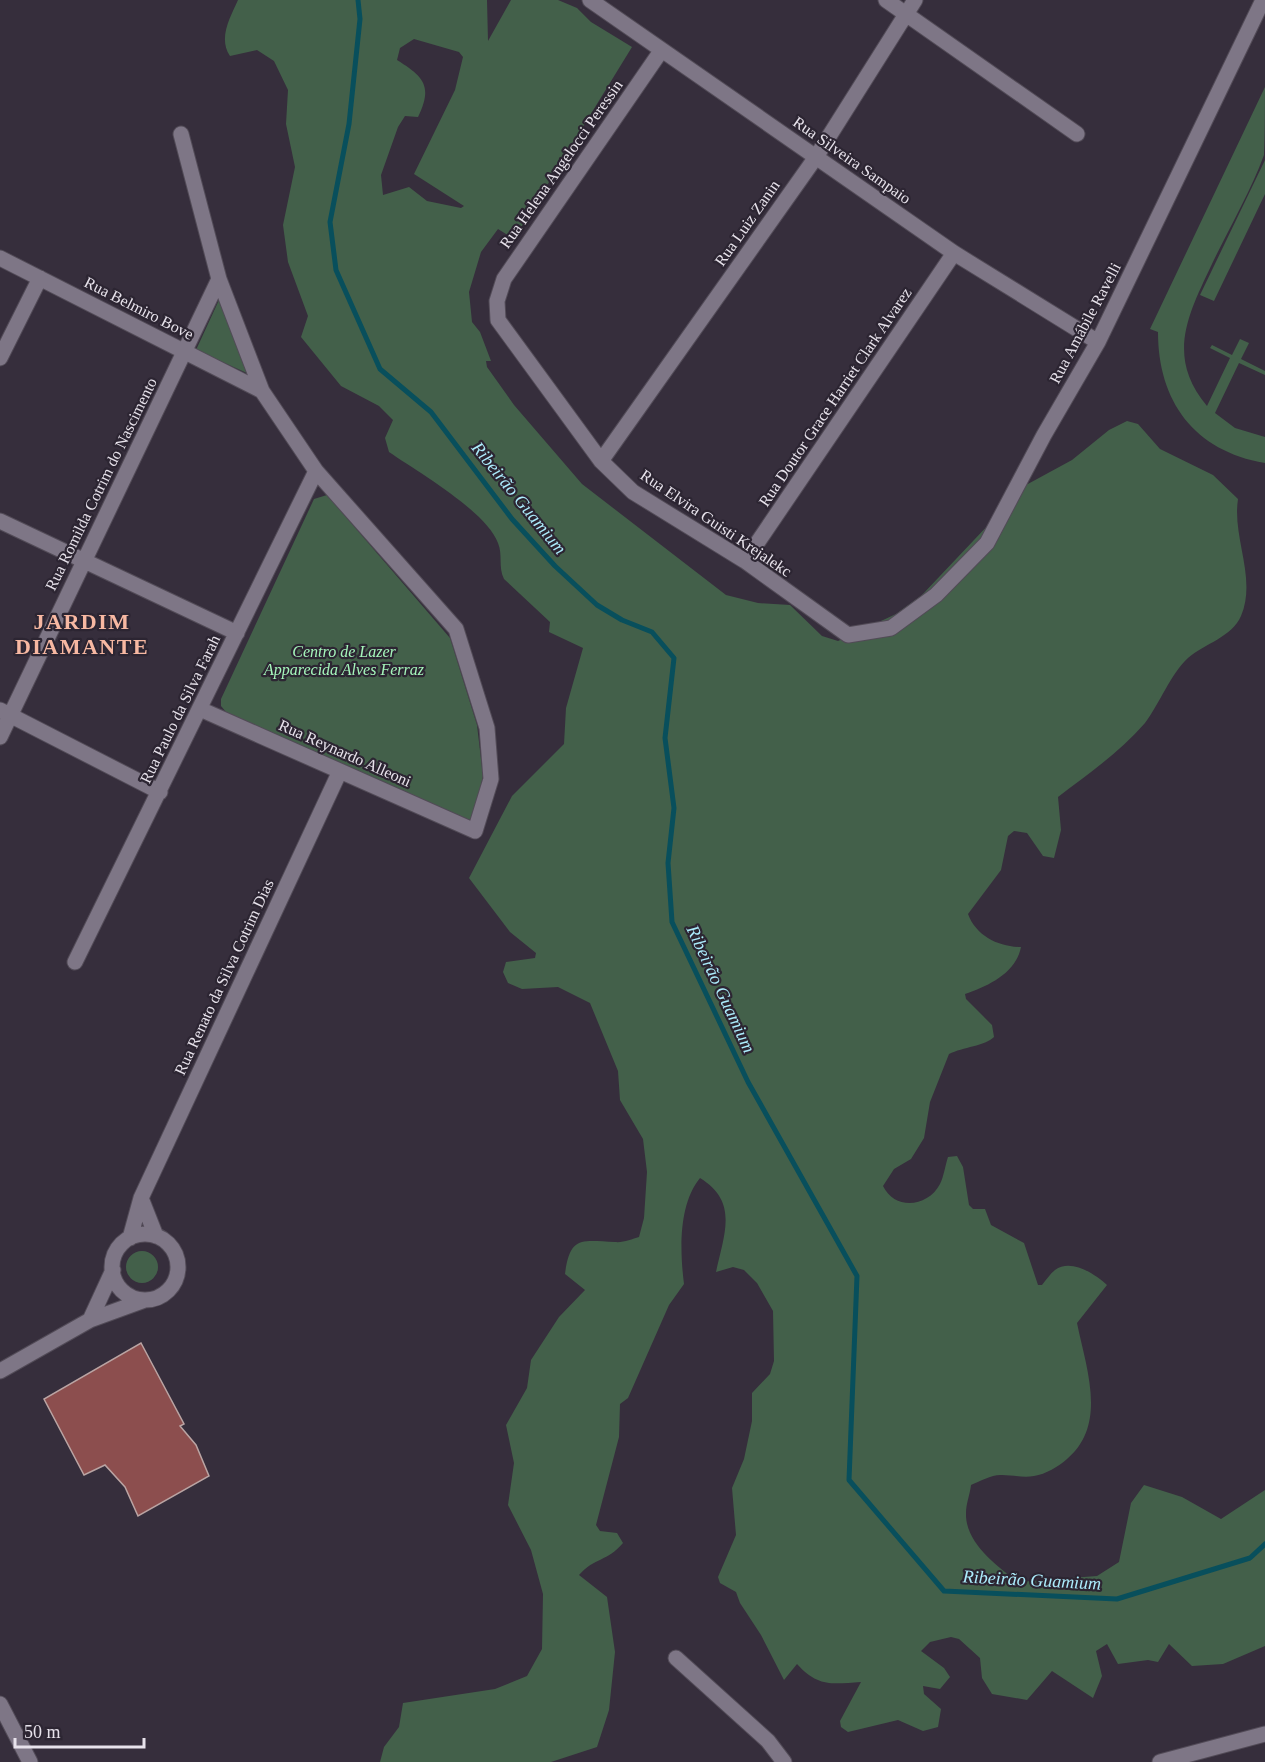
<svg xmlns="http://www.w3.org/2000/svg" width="1265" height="1762" font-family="'Times New Roman',serif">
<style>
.green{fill:#43604a;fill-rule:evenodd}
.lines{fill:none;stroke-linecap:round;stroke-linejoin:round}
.stream{stroke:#084f5c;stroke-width:5}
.building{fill:#8c4e4e;stroke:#baa4a3;stroke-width:1.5}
.minor-casing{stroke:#524b57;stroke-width:17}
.minor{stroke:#7e7686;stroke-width:15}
.labels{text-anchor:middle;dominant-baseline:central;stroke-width:4.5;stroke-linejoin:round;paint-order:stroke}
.street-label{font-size:16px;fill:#e7e2eb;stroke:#2c2532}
.park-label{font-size:16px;font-style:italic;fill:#a5f6bb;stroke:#2c2532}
.water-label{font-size:18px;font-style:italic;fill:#acecfc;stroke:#2c2532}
.district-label{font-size:22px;font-weight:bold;letter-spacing:1.5px;fill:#f7b8a2;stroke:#2c2532}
</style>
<rect width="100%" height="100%" fill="#362e3c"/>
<path class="green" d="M 238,0 L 487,0 L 488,41 L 511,0 L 558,0 L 577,8 L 591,22 L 632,47 L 514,239 L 498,229 L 481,252 L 469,292 L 472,322 L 480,332 L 491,361 L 486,361 L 487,367 L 514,405 L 582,484 L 726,595 L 758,603 L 790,605 L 822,636 L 838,641 L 896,614 L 922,595 L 1026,485 L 1072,460 L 1109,430 L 1127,421 L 1138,424 L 1160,449 L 1213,475 L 1238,499 C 1232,538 1257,578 1241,616 C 1232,637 1204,644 1188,658 C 1170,675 1160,703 1145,723 C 1120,752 1088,774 1058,797 L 1061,830 L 1054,858 L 1043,856 L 1027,833 L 1014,831 L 1008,836 L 1001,870 L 968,914 C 976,936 999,947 1021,947 C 1016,973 988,986 965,994 L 966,999 L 992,1025 L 994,1037 C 985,1046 963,1047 949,1054 L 930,1102 L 924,1138 L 911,1159 L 894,1169 L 883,1186 C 895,1211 928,1207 940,1184 C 944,1176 945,1166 948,1157 L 957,1156 L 963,1167 L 969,1205 L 973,1209 L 985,1209 L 991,1225 L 1024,1243 L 1038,1285 L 1042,1285 C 1046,1280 1050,1274 1055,1270 C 1071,1258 1095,1274 1107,1285 L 1077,1323 C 1086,1368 1108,1424 1067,1459 C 1058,1467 1046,1474 1034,1476 C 1023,1478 1013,1475 1002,1475 C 993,1474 980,1481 971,1485 C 970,1494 966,1504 966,1513 C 965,1543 997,1566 1018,1582 L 1097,1576 L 1119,1562 L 1131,1503 L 1144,1485 L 1182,1497 L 1221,1519 L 1265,1490 L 1265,1646 L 1223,1664 L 1192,1666 L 1169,1644 L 1158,1662 L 1148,1660 L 1118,1664 L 1107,1644 L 1096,1651 L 1102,1676 L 1093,1698 L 1052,1671 L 1027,1700 L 992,1694 L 982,1678 L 980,1658 L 959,1639 L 951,1637 L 930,1642 L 921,1651 L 944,1668 L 950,1677 L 940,1689 L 923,1686 L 924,1694 L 941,1709 L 938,1727 L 923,1731 L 898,1720 L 848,1732 L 841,1727 L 840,1721 L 861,1682 C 831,1684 818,1687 797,1664 L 784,1680 L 761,1635 L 740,1603 L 736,1592 L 720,1583 L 718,1577 L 736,1535 L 732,1488 L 744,1459 L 752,1421 L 752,1393 L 770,1374 L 774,1361 L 773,1311 L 757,1283 L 744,1270 L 733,1267 L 716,1272 C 724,1234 739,1202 700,1178 C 678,1205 680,1252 684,1284 L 669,1305 L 628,1398 L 620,1404 L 619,1437 L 596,1525 L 600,1531 L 617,1533 L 623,1543 C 607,1562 595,1557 579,1575 L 607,1597 L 615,1652 L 609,1710 L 597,1747 L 551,1762 L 380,1762 L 384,1747 L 399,1727 L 403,1703 L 495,1689 L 527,1676 L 542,1649 L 543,1594 L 531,1550 L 508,1505 L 514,1463 L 506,1425 L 527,1388 L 531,1360 L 559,1317 L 585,1290 L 565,1274 C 570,1235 582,1241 615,1242 C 623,1243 632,1239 639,1237 L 644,1218 L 647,1172 L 643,1139 L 620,1100 L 618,1071 L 590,1003 L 558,987 L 522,989 L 508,983 L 503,972 L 506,962 L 535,958 L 536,953 L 510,932 L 469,878 L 512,796 L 564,744 L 566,708 L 583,648 L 549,632 L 550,622 L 504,579 C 498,567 503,555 498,543 C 486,511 418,472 389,452 L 385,438 L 393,420 L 379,406 L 341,386 L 301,337 L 308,316 L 288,262 L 283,225 L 295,167 L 286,124 L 288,90 L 274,61 L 257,50 L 230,56 C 218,38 230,18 238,0 ZM 414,39 L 459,52 L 463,57 L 455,90 L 414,174 L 464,206 L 461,208 L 427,201 L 409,187 L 383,195 L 381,175 L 398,127 L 405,116 L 418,117 C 433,86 424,77 397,60 L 400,48 Z
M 1265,87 C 1265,105 1265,140 1264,155 C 1250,193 1228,230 1211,266 C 1188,315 1166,357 1207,406 L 1230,358 L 1210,348 L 1212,345 L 1232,355 L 1240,339 L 1249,343 L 1241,359 L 1265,371 L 1265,375 L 1239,363 L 1215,413 L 1235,428 L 1265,437 L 1265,463 C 1194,451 1158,401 1158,332 L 1150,329 Z
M 1265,160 L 1265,194 L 1214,301 L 1200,295 Z
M 219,300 L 249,374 L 196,350 Z
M 327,495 L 450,638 L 477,725 L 483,776 L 474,816 L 468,821 L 226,712 L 221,706 L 221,699 L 314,499 Z
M126 1267a16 16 0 1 1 32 0a16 16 0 1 1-32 0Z"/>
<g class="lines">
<path class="stream" d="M 358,0 L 360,19 L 349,124 L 330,222 L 336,270 L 380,369 L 431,412 L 512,519 L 555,566 L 597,605 L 622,620 L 652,632 L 674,658 L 665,738 L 674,808 L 668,863 L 672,922 L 748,1082 L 857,1276 L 849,1480 L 944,1591 L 1117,1599 L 1250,1558 L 1265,1544"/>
</g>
<path class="building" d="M 141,1343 L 184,1424 L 180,1426 L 196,1445 L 209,1476 L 138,1516 L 125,1487 L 105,1465 L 84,1475 L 44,1399 Z"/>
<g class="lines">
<defs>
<path id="minor" d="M 590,0 L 954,253 L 1098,342
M 886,0 L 1077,134
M 661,51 L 504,279 L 497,301 L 498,320 L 601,461 L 633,492 L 745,561 L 848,635 L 891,628 L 936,595 L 987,543 L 1044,435 L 1098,342 L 1263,0
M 181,134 L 219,279 L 262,391 L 316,471 L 456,629 L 487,728 L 491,779 L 475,831 L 200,709
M 0,258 L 262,391
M 0,358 L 40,278
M 601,461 L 816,157 L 915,0
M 0,521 L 237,633
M 745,561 L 954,253
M 0,710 L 160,792
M 0,737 L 219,279
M 75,962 L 316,471
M 141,1198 L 156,1236
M112 1267a33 33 0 1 1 66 0a33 33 0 1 1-66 0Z
M 130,1238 L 141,1198 L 340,771
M 90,1320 L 113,1270
M 0,1371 L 90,1320 L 145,1300
M 676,1658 L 768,1741 L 784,1762
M 0,1704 L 30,1762
M 1160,1762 L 1265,1734"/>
</defs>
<use href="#minor" class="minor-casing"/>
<use href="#minor" class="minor"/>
</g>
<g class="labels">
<g class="street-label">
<text transform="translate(852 160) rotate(35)">Rua Silveira Sampaio</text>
<text transform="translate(561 164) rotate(-55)">Rua Helena Angelocci Peressin</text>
<text transform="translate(747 223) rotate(-55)">Rua Luiz Zanin</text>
<text transform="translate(139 308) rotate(27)">Rua Belmiro Bove</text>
<text transform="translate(1085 323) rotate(-62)">Rua Amábile Ravelli</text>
<text transform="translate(835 397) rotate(-56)">Rua Doutor Grace Harriet Clark Alvarez</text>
<text transform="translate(101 484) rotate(-64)">Rua Romilda Cotrim do Nascimento</text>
<text transform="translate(716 523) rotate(34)">Rua Elvira Guisti Krejalekc</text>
<text transform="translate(180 709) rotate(-64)">Rua Paulo da Silva Farah</text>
<text transform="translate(345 753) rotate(24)">Rua Reynardo Alleoni</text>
<text transform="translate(224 977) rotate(-65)">Rua Renato da Silva Cotrim Dias</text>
</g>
<g class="park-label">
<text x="344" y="651">Centro de Lazer<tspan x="344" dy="18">Apparecida Alves Ferraz</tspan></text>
</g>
<g class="water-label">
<text transform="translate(519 498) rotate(51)">Ribeirão Guamium</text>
<text transform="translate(721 989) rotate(65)">Ribeirão Guamium</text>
<text transform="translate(1032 1580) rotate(3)">Ribeirão Guamium</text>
</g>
<g class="district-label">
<text x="82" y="621">JARDIM<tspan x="82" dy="25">DIAMANTE</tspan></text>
</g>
</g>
<path d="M15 1738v9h129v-9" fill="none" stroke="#e7e2eb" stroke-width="3"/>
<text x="24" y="1738" font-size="18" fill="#e7e2eb" stroke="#2c2532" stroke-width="4.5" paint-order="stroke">50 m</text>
</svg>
